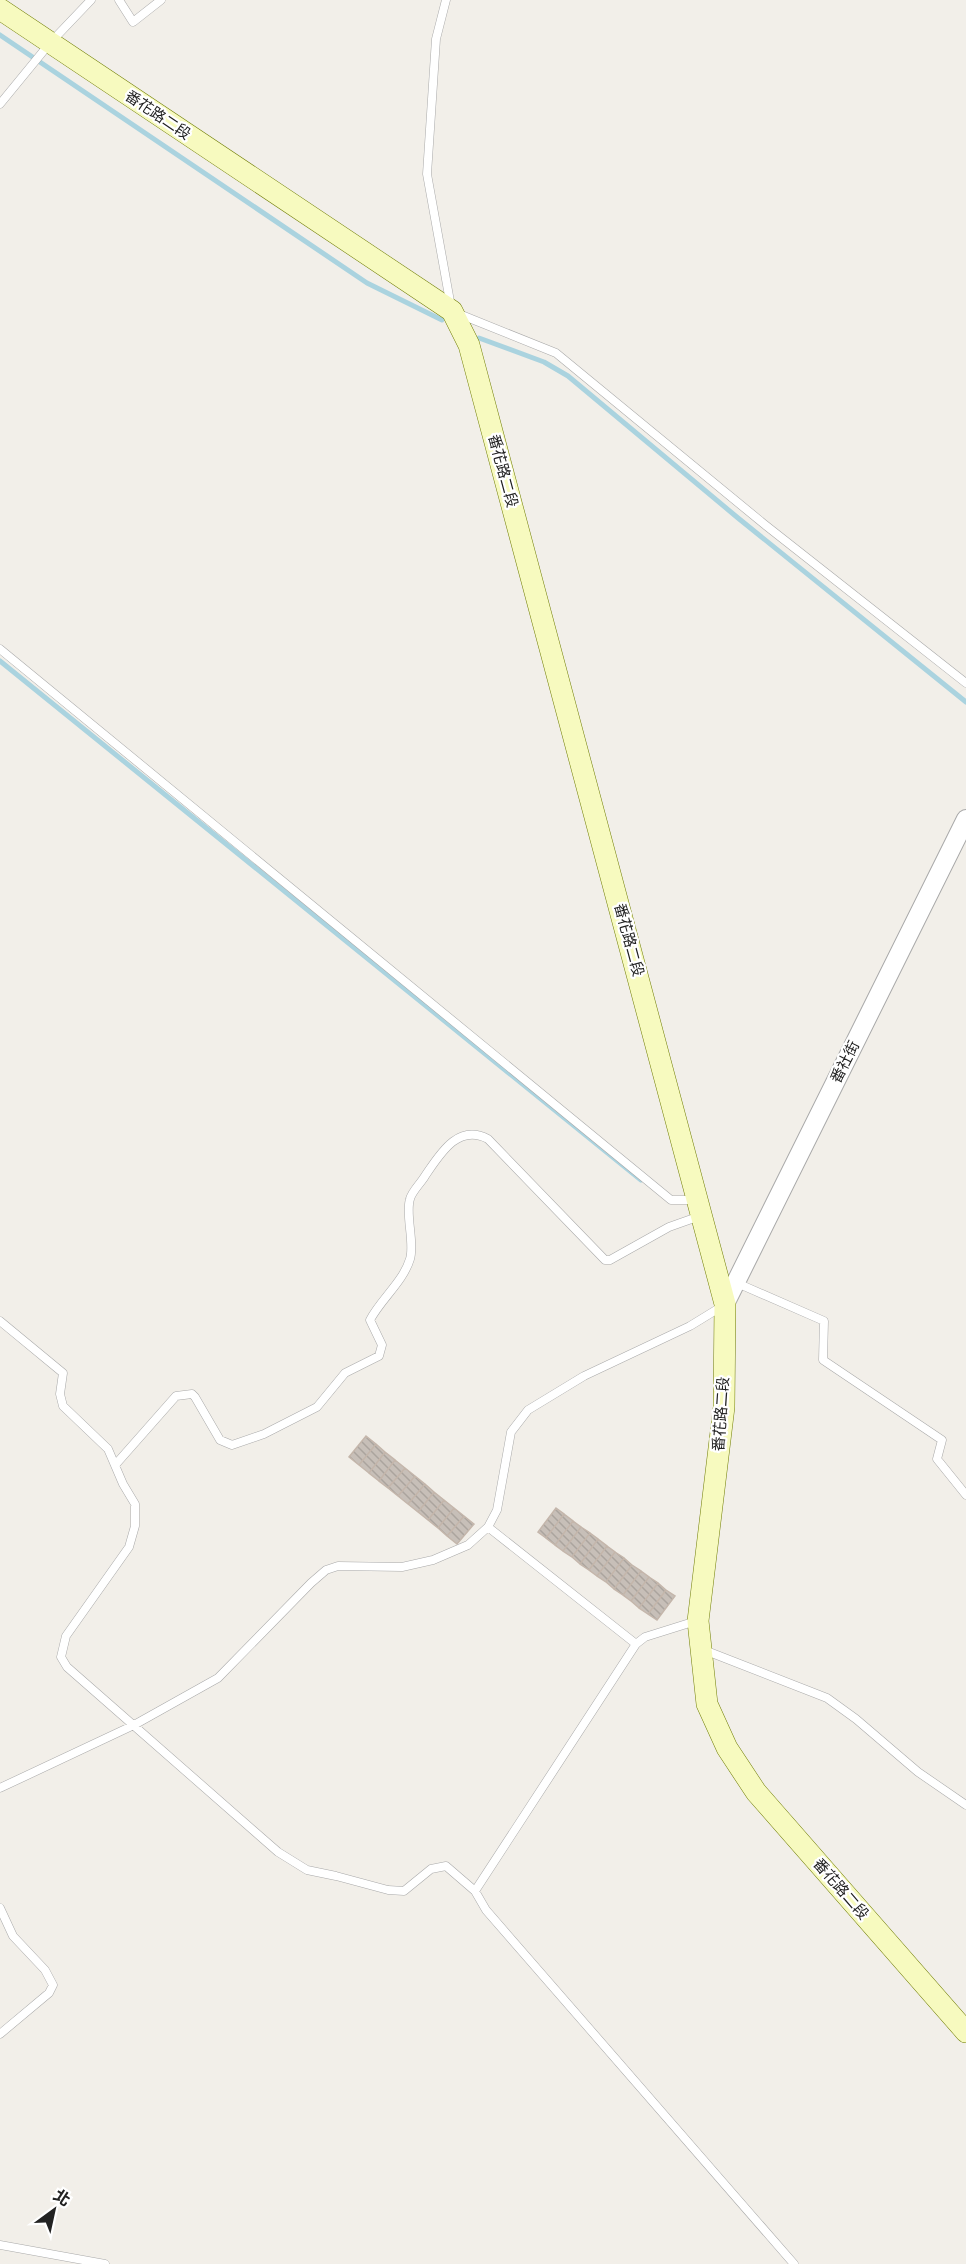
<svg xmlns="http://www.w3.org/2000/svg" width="966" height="2264" font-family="Raleway,'Noto Sans TC',sans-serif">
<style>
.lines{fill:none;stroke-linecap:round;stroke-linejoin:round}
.stream{stroke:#aad3df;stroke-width:5}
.building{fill:url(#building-back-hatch);stroke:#c4b6ab;stroke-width:1.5}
.service-casing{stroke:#a9a9a9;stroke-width:9}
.tertiary-casing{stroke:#a9a9a9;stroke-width:20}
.secondary-casing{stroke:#707d05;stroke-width:22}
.service{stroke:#fff;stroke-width:8}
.tertiary{stroke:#fff;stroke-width:18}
.secondary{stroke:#f7fabf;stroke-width:21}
.labels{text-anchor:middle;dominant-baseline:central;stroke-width:4.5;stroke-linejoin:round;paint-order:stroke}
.street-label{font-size:15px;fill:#222;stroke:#fff}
</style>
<defs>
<pattern id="building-back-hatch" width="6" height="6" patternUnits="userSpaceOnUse" patternTransform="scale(1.5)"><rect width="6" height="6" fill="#c7bfb8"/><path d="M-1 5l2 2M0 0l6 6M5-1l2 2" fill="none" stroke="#aba49e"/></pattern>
</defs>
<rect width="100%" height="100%" fill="#f2efe9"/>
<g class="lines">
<path class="stream" d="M 0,35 L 367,283 L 442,320
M 479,338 L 544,362 L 568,376 L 738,518 L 966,702
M 0,661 L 641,1180"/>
</g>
<path class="building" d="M 366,1436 L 376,1444 L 359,1465 L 349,1457 Z
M 376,1444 L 385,1452 L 369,1473 L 359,1465 Z
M 385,1452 L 395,1460 L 379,1481 L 369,1473 Z
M 395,1460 L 405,1468 L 388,1488 L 379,1481 Z
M 405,1468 L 415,1476 L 398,1496 L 388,1488 Z
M 415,1476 L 425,1484 L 408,1504 L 398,1496 Z
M 425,1484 L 434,1492 L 418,1512 L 408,1504 Z
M 434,1492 L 444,1500 L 428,1520 L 418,1512 Z
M 444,1500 L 454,1508 L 438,1528 L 428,1520 Z
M 454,1508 L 464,1516 L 447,1536 L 438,1528 Z
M 556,1508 L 564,1514 L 546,1538 L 538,1532 Z
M 564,1514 L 573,1521 L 555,1545 L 546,1538 Z
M 464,1516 L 474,1524 L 457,1544 L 447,1536 Z
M 573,1521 L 581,1527 L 563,1551 L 555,1545 Z
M 581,1527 L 590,1533 L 572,1557 L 563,1551 Z
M 590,1533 L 598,1539 L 580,1564 L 572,1557 Z
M 598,1539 L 607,1546 L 589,1570 L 580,1564 Z
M 607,1546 L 615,1552 L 597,1576 L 589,1570 Z
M 615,1552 L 624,1558 L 606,1582 L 597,1576 Z
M 624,1558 L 632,1565 L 614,1589 L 606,1582 Z
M 632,1565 L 641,1571 L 623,1595 L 614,1589 Z
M 641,1571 L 649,1577 L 631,1601 L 623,1595 Z
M 649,1577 L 658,1583 L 639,1608 L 631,1601 Z
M 658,1583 L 666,1590 L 648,1614 L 639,1608 Z
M 666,1590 L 675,1596 L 657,1620 L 648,1614 Z"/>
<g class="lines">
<defs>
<path id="service" d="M 119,0 L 133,22 L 161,0
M 446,0 L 436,39 L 427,174 L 451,307
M 0,104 L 50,43 L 91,0
M 459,314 L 556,353 L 764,524 L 966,683
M 0,649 L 671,1200 L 694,1200
M 737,1283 L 824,1321 L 823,1360 L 942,1440 L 937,1459 L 966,1495
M 0,1321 L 63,1373 L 60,1394 L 63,1406 L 108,1449 L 123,1484 L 135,1504 L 135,1526 L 129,1547 L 66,1636 L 61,1657 L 67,1667 L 278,1852 L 307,1870 L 336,1876 L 388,1890 L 404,1891 L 431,1869 L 446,1866 L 475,1891
M 116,1464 L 176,1396 L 192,1394 L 195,1397 L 220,1440 L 232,1445 L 264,1434 L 317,1407 L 345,1373 L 379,1356 L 382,1345 L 370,1320 C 381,1299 403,1282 410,1259 C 415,1243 405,1214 410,1199 C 412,1191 421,1183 425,1176 C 440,1154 458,1123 488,1139 L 605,1260 L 610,1260 L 669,1227 L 700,1216
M 488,1527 L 636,1644
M 696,1621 L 645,1637 L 636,1644 L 475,1891 L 486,1910 L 794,2264
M 704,1650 L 827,1698 L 856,1719 L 918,1772 L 966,1805
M 0,1788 L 134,1725 L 218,1678 L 311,1583 L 326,1570 L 338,1566 L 402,1567 L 433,1560 L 468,1545 L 488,1527 L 497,1510 L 511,1432 L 528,1410 L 584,1376 L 690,1326 L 721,1307
M 0,1908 L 13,1936 L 45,1970 L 53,1985 L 49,1993 L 0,2034
M 0,2245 L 105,2264"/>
<path id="tertiary" d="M 725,1304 L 966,819"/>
<path id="secondary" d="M 0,9 L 452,311 L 469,345 L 725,1304 L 724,1407 L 698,1621 L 707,1704 L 727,1748 L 756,1792 L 966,2032"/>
</defs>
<use href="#service" class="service-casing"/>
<use href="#tertiary" class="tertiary-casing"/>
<use href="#secondary" class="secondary-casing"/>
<use href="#service" class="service"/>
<use href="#tertiary" class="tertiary"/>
<use href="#secondary" class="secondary"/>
</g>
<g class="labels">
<g class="street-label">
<text transform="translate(158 115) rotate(34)">番花路二段</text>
<text transform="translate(503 471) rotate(75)">番花路二段</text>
<text transform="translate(629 940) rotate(75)">番花路二段</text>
<text transform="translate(845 1062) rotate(-63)">番社街</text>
<text transform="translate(721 1414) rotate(-86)">番花路二段</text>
<text transform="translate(841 1889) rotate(49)">番花路二段</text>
</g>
</g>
<g transform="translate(54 2210) rotate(33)" stroke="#ffffff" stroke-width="4.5" paint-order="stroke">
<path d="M0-4.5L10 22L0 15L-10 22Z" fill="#222222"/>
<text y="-9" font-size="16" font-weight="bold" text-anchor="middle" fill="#222222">北</text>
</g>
</svg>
